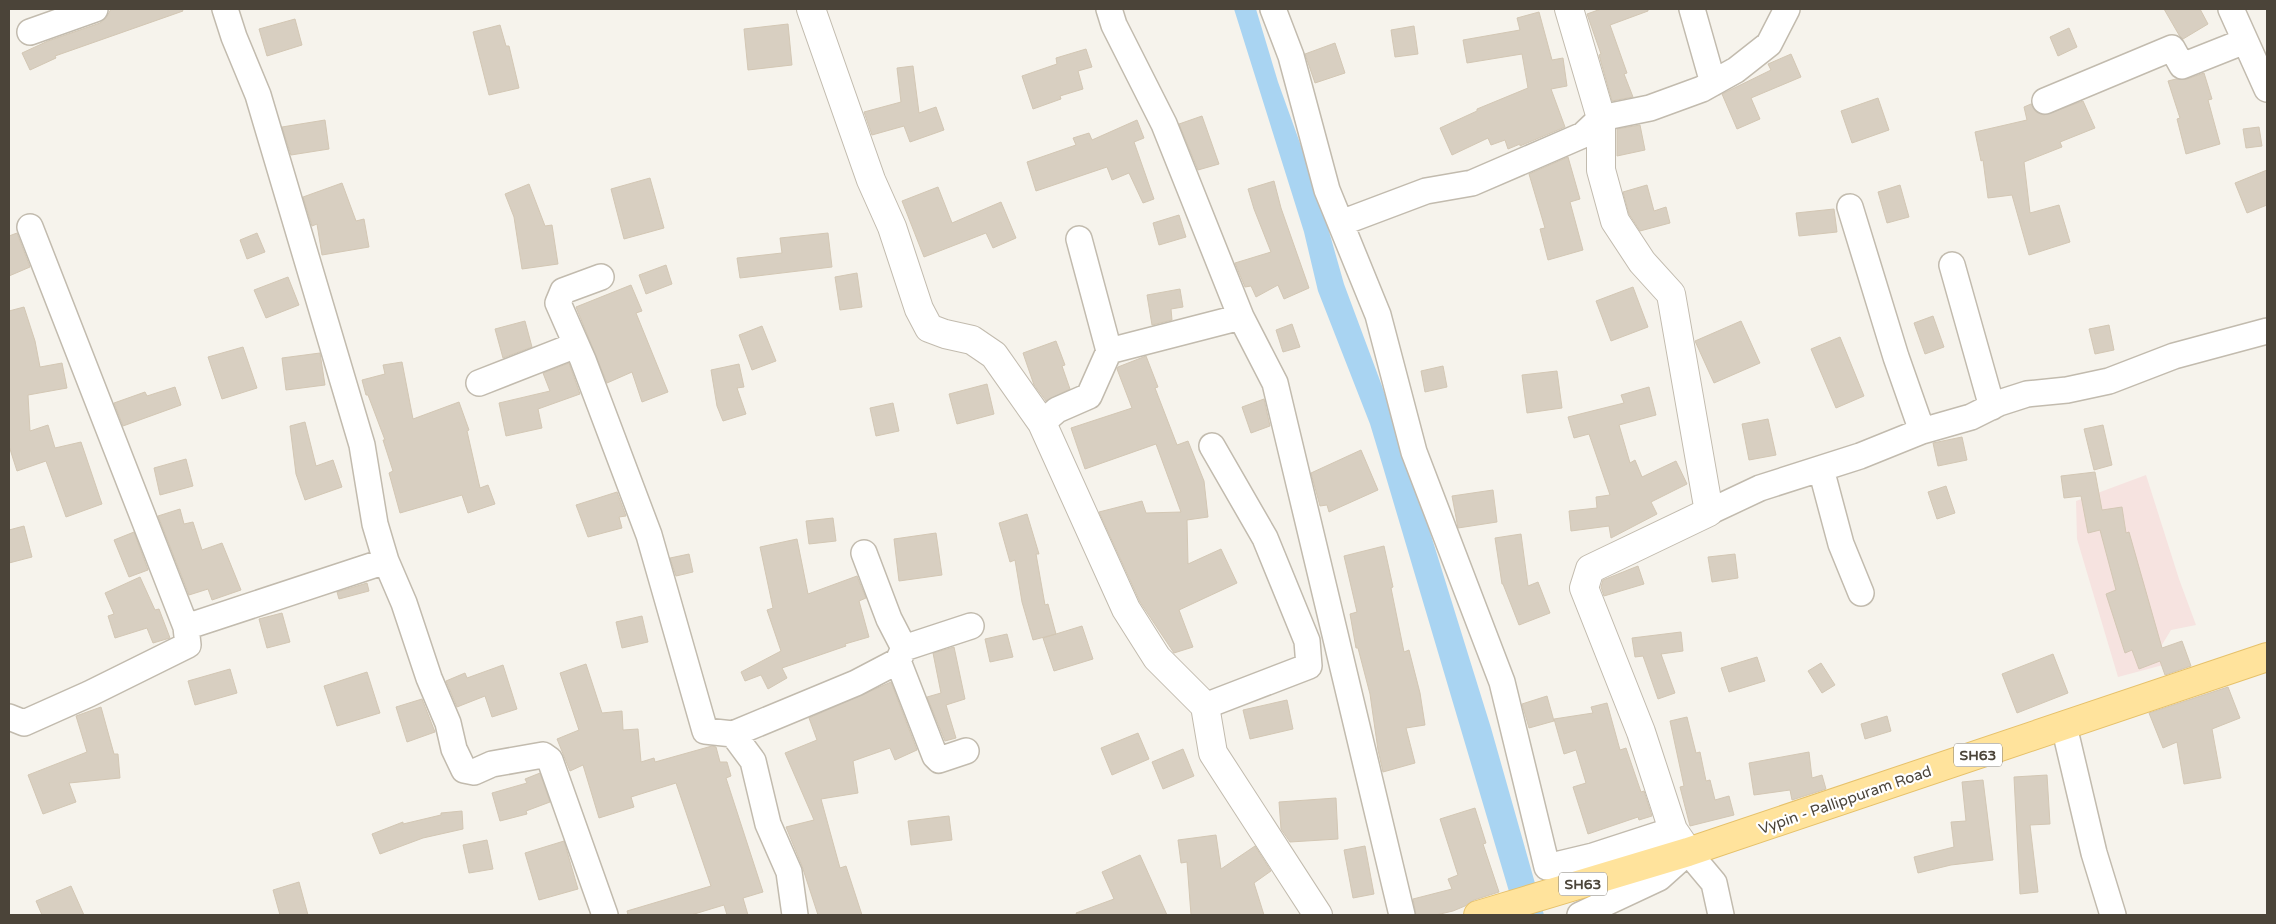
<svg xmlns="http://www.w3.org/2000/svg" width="2276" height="924" font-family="'Varela Round',sans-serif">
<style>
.medical{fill:#f6e3e0}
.water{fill:#a9d4f2}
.building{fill:#d8cfc1;stroke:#d3c7b4}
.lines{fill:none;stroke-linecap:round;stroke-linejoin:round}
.minor-casing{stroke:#c2bbae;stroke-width:28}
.tertiary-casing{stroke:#c2bbae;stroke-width:30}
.primary-casing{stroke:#e6c16a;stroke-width:30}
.minor{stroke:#fff;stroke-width:25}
.tertiary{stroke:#fff;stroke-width:28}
.primary{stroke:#ffe39c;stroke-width:28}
.labels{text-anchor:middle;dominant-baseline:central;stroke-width:4.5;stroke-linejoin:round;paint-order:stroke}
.shield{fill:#fff;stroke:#817c74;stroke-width:1}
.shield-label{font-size:14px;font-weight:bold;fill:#4b4439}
.street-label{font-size:15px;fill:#4b4439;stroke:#fff}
</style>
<rect width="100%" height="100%" fill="#f6f3ec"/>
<path class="medical" d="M 2146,475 L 2179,579 L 2196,625 L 2171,630 L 2160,648 L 2163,665 L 2118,677 L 2077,539 L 2076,501 Z"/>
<path class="water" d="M 1234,9 L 1256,9 L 1278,82 L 1319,196 L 1344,284 L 1382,386 L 1417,490 L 1491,728 L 1544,915 L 1516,915 L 1383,467 L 1370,424 L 1318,291 L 1304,232 Z"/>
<path class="building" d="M 182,9 L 183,11 L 55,56 L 56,58 L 30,70 L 22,53 L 48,41 L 100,23 L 106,18 L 111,9 Z
M 1601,9 L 1648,9 L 1648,11 L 1610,25 L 1627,73 L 1624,74 L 1633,97 L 1612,101 L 1599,55 L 1601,54 L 1587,14 Z
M 2164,9 L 2200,9 L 2208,24 L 2183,39 L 2179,35 Z
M 1539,12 L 1552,60 L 1563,58 L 1567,86 L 1551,89 L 1565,127 L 1520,146 L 1520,144 L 1508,149 L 1505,140 L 1491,145 L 1488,138 L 1452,155 L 1440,128 L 1477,111 L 1477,109 L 1528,88 L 1522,54 L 1467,63 L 1463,40 L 1520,30 L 1517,18 Z
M 295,19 L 302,45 L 267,56 L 259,29 Z
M 788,24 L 792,65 L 748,70 L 744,29 Z
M 500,25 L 506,46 L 509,46 L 519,88 L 489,95 L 473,32 Z
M 1414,26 L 1418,54 L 1395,57 L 1391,30 Z
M 2069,28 L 2077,47 L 2058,56 L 2050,37 Z
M 1335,43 L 1345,73 L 1315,83 L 1305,54 Z
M 1086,49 L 1092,67 L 1078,71 L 1083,89 L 1060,96 L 1061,99 L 1033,109 L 1022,76 L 1057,64 L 1056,58 Z
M 1791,54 L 1801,77 L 1751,98 L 1760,119 L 1737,129 L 1722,94 L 1771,70 L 1768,64 Z
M 913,66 L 919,113 L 936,107 L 944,130 L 910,142 L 904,126 L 872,135 L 864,112 L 901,102 L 897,68 Z
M 2204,73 L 2212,99 L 2208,100 L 2220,144 L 2186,154 L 2177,119 L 2180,118 L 2168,81 L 2176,79 L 2187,79 Z
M 1878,98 L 1889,130 L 1852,143 L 1841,111 Z
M 2083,101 L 2095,128 L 2060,142 L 2062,147 L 2024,162 L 2030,213 L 2059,205 L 2070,242 L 2029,255 L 2012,195 L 1988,198 L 1983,160 L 1981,161 L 1975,132 L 2027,120 L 2024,107 L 2031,104 L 2036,112 L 2044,115 Z
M 1202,116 L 1219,164 L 1198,170 L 1179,124 Z
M 325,120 L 329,149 L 291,155 L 282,127 Z
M 1137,120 L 1144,138 L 1134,142 L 1154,199 L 1143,203 L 1129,173 L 1112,180 L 1107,167 L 1036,191 L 1027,162 L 1076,145 L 1073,138 L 1089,133 L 1092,140 Z
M 1640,125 L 1645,150 L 1617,156 L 1617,129 Z
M 2259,127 L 2262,146 L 2246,148 L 2243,129 Z
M 1568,157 L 1580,199 L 1570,202 L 1583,250 L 1548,260 L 1540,229 L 1545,228 L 1529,174 Z
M 2267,170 L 2267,205 L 2247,213 L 2235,183 Z
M 650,178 L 664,228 L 624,239 L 611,189 Z
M 1274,181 L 1281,208 L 1309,288 L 1284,299 L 1278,285 L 1256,297 L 1251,286 L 1245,287 L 1235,263 L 1271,252 L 1254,209 L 1248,189 Z
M 342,183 L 356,221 L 364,219 L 369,247 L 322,255 L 317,224 L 312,226 L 303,197 Z
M 529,184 L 545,226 L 552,225 L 558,264 L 522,269 L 514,217 L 505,194 Z
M 1647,185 L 1654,211 L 1666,207 L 1670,223 L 1640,231 L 1629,214 L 1623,192 Z
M 1900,185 L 1909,217 L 1887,223 L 1878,192 Z
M 938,187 L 952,223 L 1001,202 L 1016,238 L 993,248 L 986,233 L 924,257 L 902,201 Z
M 1834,209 L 1837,232 L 1799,236 L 1796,213 Z
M 1179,215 L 1186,237 L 1159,245 L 1153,223 Z
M 17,233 L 30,267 L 9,276 L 9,236 Z
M 257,233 L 265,252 L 247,259 L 240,240 Z
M 828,233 L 832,267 L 740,278 L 737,258 L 782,253 L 780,238 Z
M 666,265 L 672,284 L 646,294 L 639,275 Z
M 857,273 L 862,307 L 840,310 L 835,277 Z
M 288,277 L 299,305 L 266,318 L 254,290 Z
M 631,285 L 642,311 L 636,313 L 668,392 L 642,402 L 632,372 L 607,383 L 576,307 Z
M 1633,287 L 1648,327 L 1611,341 L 1596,301 Z
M 1180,289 L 1183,307 L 1171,309 L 1172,320 L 1152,325 L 1147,295 Z
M 24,307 L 35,341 L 40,367 L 62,363 L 67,388 L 28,395 L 30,431 L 48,425 L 55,448 L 81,442 L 102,504 L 66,517 L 46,461 L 17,471 L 9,446 L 9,311 Z
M 1933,316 L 1944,347 L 1925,354 L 1914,323 Z
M 525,321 L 532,347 L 503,358 L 495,329 Z
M 1741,321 L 1760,363 L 1714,383 L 1695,341 Z
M 1292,324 L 1300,347 L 1283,352 L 1276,330 Z
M 2109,325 L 2114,350 L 2095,354 L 2089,329 Z
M 762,326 L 776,361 L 752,370 L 739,335 Z
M 1840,337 L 1864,396 L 1836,408 L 1811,349 Z
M 1056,341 L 1065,365 L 1062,366 L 1070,389 L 1046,401 L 1034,385 L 1023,353 Z
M 243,347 L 257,388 L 222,399 L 208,357 Z
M 320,353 L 325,385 L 286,390 L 282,358 Z
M 1146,356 L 1158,387 L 1155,388 L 1177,445 L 1188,441 L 1204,481 L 1208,517 L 1187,520 L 1188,564 L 1221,549 L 1237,583 L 1179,610 L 1193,647 L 1174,653 L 1140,602 L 1099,512 L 1142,501 L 1146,513 L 1181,512 L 1156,444 L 1085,469 L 1071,428 L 1132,408 L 1117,369 L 1118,367 Z
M 402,362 L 413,419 L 459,402 L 469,430 L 467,431 L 480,488 L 488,485 L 495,504 L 468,513 L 462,495 L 400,513 L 389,473 L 393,471 L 383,440 L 385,440 L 368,395 L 366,395 L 362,380 L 385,374 L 383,365 Z
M 569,363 L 580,394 L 538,409 L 542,428 L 506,436 L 499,403 L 550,391 L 543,373 Z
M 739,364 L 744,387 L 737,388 L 746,414 L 723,421 L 717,406 L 711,370 Z
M 1443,366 L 1447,387 L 1425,392 L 1421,371 Z
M 1557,371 L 1562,408 L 1527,413 L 1522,375 Z
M 987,384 L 994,414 L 957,424 L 949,394 Z
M 175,387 L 181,405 L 123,426 L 114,403 L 145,392 L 147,396 Z
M 1649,387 L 1656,415 L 1619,425 L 1630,463 L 1635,460 L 1642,477 L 1676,461 L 1687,484 L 1651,502 L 1657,514 L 1611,538 L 1609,526 L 1571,531 L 1569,511 L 1597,508 L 1596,497 L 1610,495 L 1589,434 L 1574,438 L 1568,417 L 1624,403 L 1621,395 Z
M 1264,399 L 1270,426 L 1251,433 L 1242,407 Z
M 893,403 L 899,431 L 876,436 L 870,408 Z
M 1768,419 L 1776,455 L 1749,460 L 1742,424 Z
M 305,422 L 316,466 L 333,460 L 342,487 L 305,500 L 296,474 L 290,426 Z
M 2103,425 L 2112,465 L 2094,470 L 2084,429 Z
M 1962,437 L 1967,460 L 1938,466 L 1933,443 Z
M 1361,450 L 1378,490 L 1329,512 L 1327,505 L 1320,506 L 1311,473 Z
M 186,459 L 193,486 L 160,495 L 154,468 Z
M 2095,472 L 2102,510 L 2122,507 L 2126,533 L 2129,532 L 2162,648 L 2182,641 L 2191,666 L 2165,675 L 2160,661 L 2139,669 L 2132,650 L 2125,653 L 2106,594 L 2116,590 L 2100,530 L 2088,533 L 2081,496 L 2064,498 L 2061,476 Z
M 1946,486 L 1955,513 L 1937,519 L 1928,492 Z
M 1493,490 L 1497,522 L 1458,528 L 1452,496 Z
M 617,492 L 626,516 L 619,517 L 622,528 L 588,537 L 576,505 Z
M 180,509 L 184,524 L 193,522 L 202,550 L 222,543 L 241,590 L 212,600 L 208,589 L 189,595 L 158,516 Z
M 1027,514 L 1039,554 L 1036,554 L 1045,605 L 1048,604 L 1056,634 L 1033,640 L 1022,602 L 1015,560 L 1010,562 L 999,523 Z
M 833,518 L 836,541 L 809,544 L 806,521 Z
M 24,526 L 32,557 L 9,563 L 9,530 Z
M 134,532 L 148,570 L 129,577 L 114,540 Z
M 936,533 L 942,575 L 899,581 L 894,539 Z
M 1521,534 L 1528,586 L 1538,582 L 1550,613 L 1519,625 L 1503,584 L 1502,584 L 1495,538 Z
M 797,539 L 808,594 L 857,576 L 866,598 L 859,601 L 869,637 L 845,644 L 846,646 L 782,668 L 787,678 L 768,689 L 761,675 L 745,681 L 741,672 L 781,651 L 767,610 L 773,608 L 760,547 Z
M 1384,546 L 1393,587 L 1391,588 L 1404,652 L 1409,650 L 1420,693 L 1425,725 L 1406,728 L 1415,763 L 1383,772 L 1378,750 L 1370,694 L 1358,648 L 1356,648 L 1350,614 L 1357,612 L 1344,556 Z
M 689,554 L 693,572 L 676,576 L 670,558 Z
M 1735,554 L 1738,578 L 1712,582 L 1708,557 Z
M 1638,566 L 1644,584 L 1604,596 L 1601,587 L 1603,580 Z
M 140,577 L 155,610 L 159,609 L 170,638 L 153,643 L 147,628 L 115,638 L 108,616 L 114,614 L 105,593 Z
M 367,583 L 369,591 L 339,599 L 337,592 Z
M 282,613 L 290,642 L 267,648 L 259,619 Z
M 642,616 L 648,642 L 622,648 L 616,622 Z
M 1082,626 L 1093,659 L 1054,671 L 1043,638 Z
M 1681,632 L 1683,651 L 1661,654 L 1675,693 L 1658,699 L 1643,656 L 1635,657 L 1632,638 Z
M 1007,634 L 1013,657 L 990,662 L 985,639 Z
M 954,647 L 965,699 L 946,705 L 956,738 L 945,741 L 927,697 L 941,693 L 933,653 Z
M 2053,654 L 2068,693 L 2017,713 L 2002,674 Z
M 1757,657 L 1765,681 L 1729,692 L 1721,668 Z
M 1821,663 L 1835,685 L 1822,693 L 1808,671 Z
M 586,664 L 602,713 L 622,711 L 623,730 L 638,729 L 641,762 L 654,758 L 655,762 L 712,746 L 716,747 L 720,762 L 727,762 L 731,776 L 726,778 L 763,892 L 743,898 L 748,915 L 727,915 L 724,905 L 691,915 L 628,915 L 627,911 L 711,886 L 676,783 L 631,797 L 634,807 L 599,818 L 583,765 L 570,771 L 557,739 L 579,730 L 560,673 Z
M 503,665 L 517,709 L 492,717 L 485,696 L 457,707 L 446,681 L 465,673 L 467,678 Z
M 230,669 L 237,693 L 195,705 L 188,681 Z
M 367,672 L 380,713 L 337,726 L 324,686 Z
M 891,682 L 917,750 L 895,760 L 890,748 L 853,761 L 858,793 L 821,799 L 840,868 L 846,866 L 862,915 L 818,915 L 802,866 L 786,827 L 814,820 L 785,753 L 817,740 L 809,718 Z
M 2228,687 L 2240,718 L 2212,729 L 2221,778 L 2184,784 L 2177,742 L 2163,748 L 2149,713 Z
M 1547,696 L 1554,721 L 1529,728 L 1522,704 Z
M 422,699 L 435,732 L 407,742 L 396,707 Z
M 1287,700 L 1293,729 L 1250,739 L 1243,710 Z
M 1607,703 L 1620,750 L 1626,748 L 1641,792 L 1644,791 L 1652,816 L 1639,820 L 1638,817 L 1588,834 L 1573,787 L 1586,783 L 1576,750 L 1564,754 L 1554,719 L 1593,713 L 1591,707 Z
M 101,707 L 114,754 L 118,754 L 120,778 L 69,783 L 76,802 L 43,814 L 28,775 L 87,752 L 76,716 Z
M 1887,716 L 1891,731 L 1865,739 L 1861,724 Z
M 1687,717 L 1696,753 L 1700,752 L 1706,781 L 1710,780 L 1715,800 L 1729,796 L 1734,815 L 1690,826 L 1680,787 L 1684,786 L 1670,721 Z
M 1138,733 L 1149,759 L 1112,775 L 1101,748 Z
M 1183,749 L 1194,776 L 1163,789 L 1152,762 Z
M 1809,752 L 1812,778 L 1822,775 L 1826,789 L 1792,800 L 1790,790 L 1754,795 L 1749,763 Z
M 540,773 L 550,802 L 526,811 L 527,814 L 500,821 L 492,793 L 527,783 L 525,779 Z
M 2047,775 L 2050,824 L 2030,825 L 2038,892 L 2020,894 L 2014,777 Z
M 1983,780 L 1993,860 L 1951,865 L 1918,873 L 1914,857 L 1954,847 L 1951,822 L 1966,821 L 1962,782 Z
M 1336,798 L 1338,839 L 1290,842 L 1281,829 L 1279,802 Z
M 1475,808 L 1486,843 L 1483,844 L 1499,892 L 1474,900 L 1465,906 L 1453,911 L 1436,915 L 1416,915 L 1413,899 L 1452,889 L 1448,879 L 1458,875 L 1440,819 Z
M 462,811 L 463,829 L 423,838 L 380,854 L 372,834 L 403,822 L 403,824 L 441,815 L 441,813 Z
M 949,816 L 952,840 L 911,845 L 908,821 Z
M 1216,835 L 1221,869 L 1255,846 L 1271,871 L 1254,883 L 1264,915 L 1191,915 L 1187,862 L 1181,863 L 1178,840 Z
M 487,840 L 493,869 L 469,873 L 463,845 Z
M 564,841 L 578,889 L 539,900 L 525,853 Z
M 1365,846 L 1374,894 L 1353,898 L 1344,850 Z
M 1140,855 L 1167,915 L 1077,915 L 1076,913 L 1114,899 L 1102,872 Z
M 299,882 L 308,915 L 280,915 L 273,890 Z
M 71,886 L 84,915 L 42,915 L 36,901 Z"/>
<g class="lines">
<defs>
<path id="minor" d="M 225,9 L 234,37 L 258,95 L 362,445 L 375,524 L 386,561 L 404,603 L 429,678 L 448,723 L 454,749 L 464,770 L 474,772 L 492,764 L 543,755 L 550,760 L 605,915
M 1109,9 L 1114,25 L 1164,124 L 1241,317 L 1275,383 L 1402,915
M 1273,9 L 1291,56 L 1327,190 L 1378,315 L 1414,452 L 1502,682 L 1547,867 L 1593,856 L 1673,830
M 1692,9 L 1713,83
M 2231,9 L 2267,89
M 30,32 L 95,9
M 2045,101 L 2172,48 L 2182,66 L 2245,41
M 1850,207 L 1896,357 L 1922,431
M 1341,223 L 1426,191 L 1472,183 L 1583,135 L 1601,118 L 1650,108 L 1702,89 L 1736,70 L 1769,44 L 1787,9
M 1952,265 L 1992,407
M 601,277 L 563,291 L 558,303 L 583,360 L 649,535 L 705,731 L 733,734
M 1109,351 L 1241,317
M 479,383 L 576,345
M 1042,423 L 1057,410 L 1089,396 L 1109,351 L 1079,239
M 1821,469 L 1841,544 L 1861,593
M 1709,512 L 1760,488 L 1860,456 L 1922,431 L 1971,417 L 1999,403 L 2027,394 L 2067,390 L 2109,381 L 2174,356 L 2267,331
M 864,553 L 889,619 L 904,648
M 186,627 L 386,561
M 898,661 L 904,648 L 971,626
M 1205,706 L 1309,666 L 1307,641 L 1265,538 L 1212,446
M 9,717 L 24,723 L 89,694 L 188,645 L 186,627 L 30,227
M 2064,726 L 2094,853 L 2113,915
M 795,915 L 789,872 L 768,824 L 753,761 L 733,734 L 856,683 L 898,661 L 935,756 L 939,760 L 966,751
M 1580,915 L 1659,878 L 1688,852 L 1714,883 L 1721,915"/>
<path id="tertiary" d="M 811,9 L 871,180 L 892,227 L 919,309 L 929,328 L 945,334 L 972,340 L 994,355 L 1042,423 L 1126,609 L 1157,658 L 1205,706 L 1213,753 L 1318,915
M 1569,9 L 1601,118 L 1601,170 L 1615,221 L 1642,262 L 1671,294 L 1709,512 L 1590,569 L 1584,588 L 1641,732 L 1673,830 L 1688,852"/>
<path id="primary" d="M 1478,915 L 1688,852 L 2267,657"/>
</defs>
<use href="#minor" class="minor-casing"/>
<use href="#tertiary" class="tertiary-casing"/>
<use href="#primary" class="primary-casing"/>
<use href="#minor" class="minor"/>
<use href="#tertiary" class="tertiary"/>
<use href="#primary" class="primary"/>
</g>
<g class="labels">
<g class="shield">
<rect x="1954" y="743.5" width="48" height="23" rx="4"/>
<rect x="1559" y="872.5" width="48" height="23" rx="4"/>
</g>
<g class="shield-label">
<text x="1978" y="755">SH63</text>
<text x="1583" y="884">SH63</text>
</g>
<g class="street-label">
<text transform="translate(1845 800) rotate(-19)">Vypin - Pallippuram Road</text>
</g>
</g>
<rect width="2276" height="924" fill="none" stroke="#4b4439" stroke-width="20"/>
</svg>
